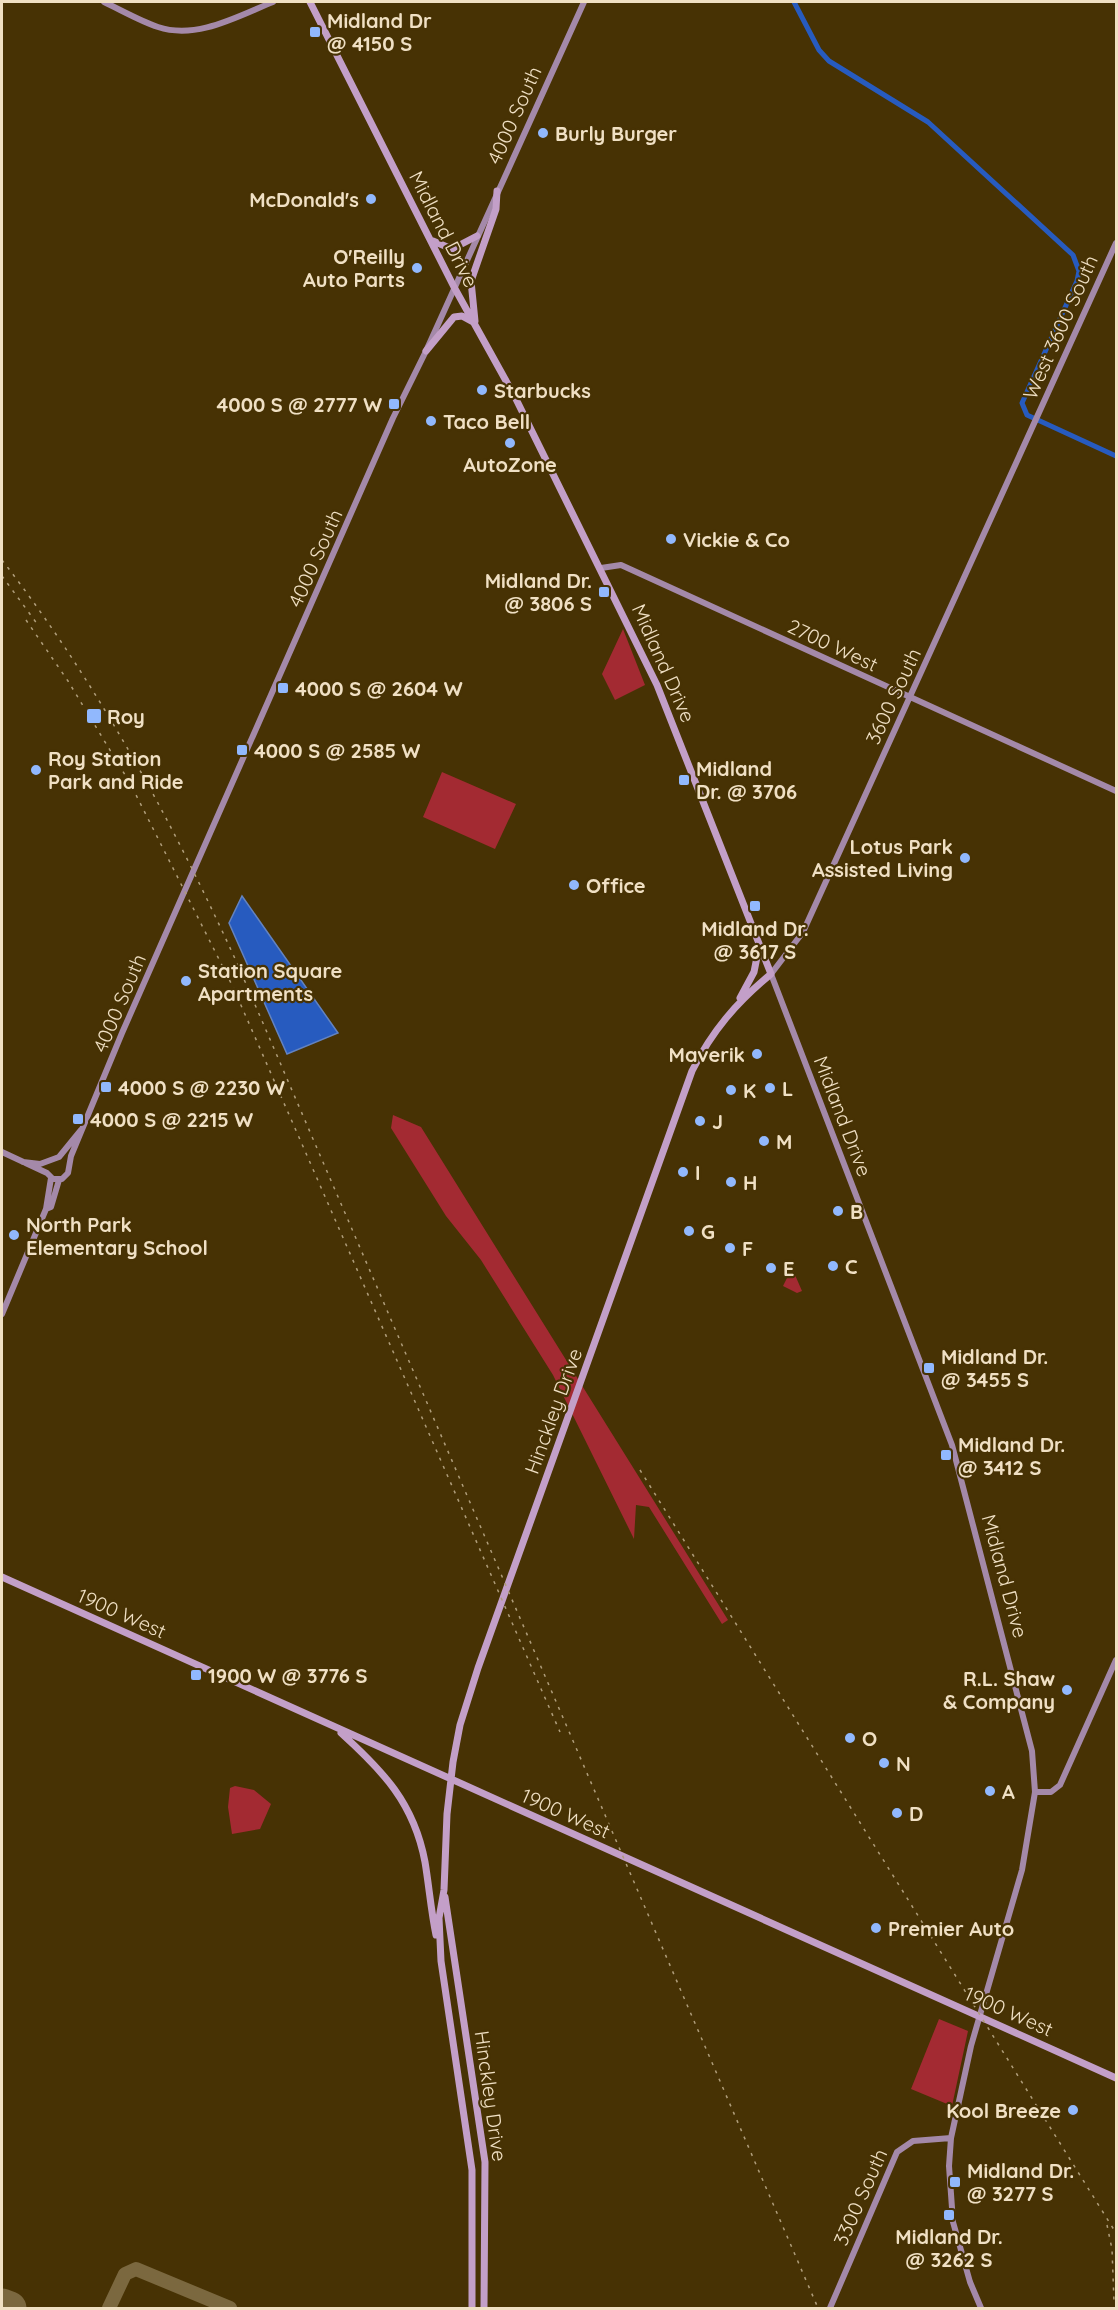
<svg xmlns="http://www.w3.org/2000/svg" width="1118" height="2310" font-family="Quicksand,sans-serif">
<style>
.green{fill:#a32a32}
.water{fill:#275bbf;stroke:#6383c0;stroke-width:1.5}
.lines{fill:none;stroke-linecap:round;stroke-linejoin:round}
.canal{stroke:#275bbf;stroke-width:5}
.taxiway{stroke:#7b683f;stroke-width:14}
.runway{stroke:#7b683f;stroke-width:33}
.secondary{stroke:#a489a9;stroke-width:6}
.primary{stroke:#c39fc8;stroke-width:7}
.rail{stroke:#af9d7a;stroke-width:1.5;stroke-dasharray:3 6;stroke-linecap:butt}
.poi-dot{fill:#91b8fd;stroke:#473204;stroke-width:2}
.labels{text-anchor:middle;dominant-baseline:central;stroke-width:4.5;stroke-linejoin:round;paint-order:stroke}
.poi-label{font-size:20px;font-weight:bold;fill:#f0e0c4;stroke:#473204;text-anchor:start}
.street-label{font-size:20px;fill:#f0e0c4;stroke:#473204}
</style>
<rect width="100%" height="100%" fill="#473204"/>
<path class="green" d="M 623,629 L 645,685 L 615,700 L 602,674 Z
M 442,772 L 516,804 L 495,849 L 423,817 Z
M 393,1115 L 421,1127 L 728,1620 L 722,1624 L 649,1507 L 636,1505 L 634,1539 L 553,1375 L 481,1260 L 446,1216 L 391,1128 Z
M 792,1268 L 802,1291 L 797,1293 L 783,1286 Z
M 235,1786 L 254,1790 L 271,1804 L 260,1829 L 232,1834 L 228,1807 L 230,1788 Z
M 939,2019 L 968,2031 L 952,2106 L 911,2089 Z"/>
<path class="water" d="M 242,896 L 338,1033 L 287,1054 L 229,923 Z"/>
<g class="lines">
<path class="canal" d="M 794,2 L 819,50 L 829,61 L 928,122 L 1073,255 L 1079,271 L 1077,281 L 1022,403 L 1027,415 L 1116,456"/>
<path class="taxiway" d="M 109,2308 L 125,2274 L 136,2269 L 230,2308"/>
<path class="runway" d="M 2,2305 L 10,2308"/>
<path class="secondary" d="M 104,2 C 121,10 140,21 158,27 C 197,40 238,16 273,2
M 601,568 L 621,565 L 1116,791
M 2,1152 L 47,1173 L 53,1179 L 62,1179 L 68,1173 L 71,1156 L 122,1033 L 393,418 L 426,351 L 584,2
M 23,1162 L 40,1164 L 59,1157 L 81,1130
M 46,1209 L 51,1207 L 59,1180
M 2,1314 L 46,1209 L 51,1178
M 1035,1792 L 1051,1792 L 1060,1785 L 1116,1660
M 830,2308 L 897,2152 L 913,2141 L 951,2138
M 981,2308 L 970,2282 L 953,2222 L 949,2166 L 951,2138 L 971,2046 L 1022,1870 L 1035,1792 L 1032,1751 L 952,1445 L 771,974 L 803,932 L 1116,243"/>
<path class="primary" d="M 310,2 L 454,287 L 515,397 L 657,685 L 771,974 C 736,1003 712,1031 692,1071 L 478,1668 L 460,1725 L 453,1762 L 447,1814 L 444,1890 L 439,1918 L 441,1961 L 472,2170 L 472,2308
M 433,241 L 452,249 L 477,236
M 475,321 L 471,281 L 496,209 L 497,191
M 426,351 L 454,317 L 462,316 L 473,322
M 740,998 L 754,972 L 759,947
M 2,1577 L 1116,2078
M 341,1733 C 383,1771 414,1803 425,1862 C 429,1886 431,1911 436,1935
M 445,1897 L 485,2162 L 484,2308"/>
<path class="rail" d="M 2,560 C 98,684 172,821 237,963 L 818,2308
M 2,576 L 38,625
M 26,620 L 68,681 L 130,783 L 233,987 L 560,1732
M 640,1470 L 1116,2233
M 1107,2225 L 1112,2249 L 1114,2302"/>
</g>
<g class="poi-dot">
<rect x="309" y="26" width="12" height="12" rx="3"/>
<circle cx="543" cy="133" r="6"/>
<circle cx="371" cy="199" r="6"/>
<circle cx="417" cy="268" r="6"/>
<circle cx="482" cy="390" r="6"/>
<rect x="388" y="398" width="12" height="12" rx="3"/>
<circle cx="431" cy="421" r="6"/>
<circle cx="510" cy="443" r="6"/>
<circle cx="671" cy="539" r="6"/>
<rect x="598" y="586" width="12" height="12" rx="3"/>
<rect x="277" y="682" width="12" height="12" rx="3"/>
<rect x="86" y="708" width="16" height="16" rx="3"/>
<rect x="236" y="744" width="12" height="12" rx="3"/>
<circle cx="36" cy="770" r="6"/>
<rect x="678" y="774" width="12" height="12" rx="3"/>
<circle cx="965" cy="858" r="6"/>
<circle cx="574" cy="885" r="6"/>
<rect x="749" y="900" width="12" height="12" rx="3"/>
<circle cx="186" cy="981" r="6"/>
<circle cx="757" cy="1054" r="6"/>
<rect x="100" y="1081" width="12" height="12" rx="3"/>
<circle cx="770" cy="1088" r="6"/>
<circle cx="731" cy="1090" r="6"/>
<rect x="72" y="1113" width="12" height="12" rx="3"/>
<circle cx="700" cy="1121" r="6"/>
<circle cx="764" cy="1141" r="6"/>
<circle cx="683" cy="1172" r="6"/>
<circle cx="731" cy="1182" r="6"/>
<circle cx="838" cy="1211" r="6"/>
<circle cx="689" cy="1231" r="6"/>
<circle cx="14" cy="1235" r="6"/>
<circle cx="730" cy="1248" r="6"/>
<circle cx="833" cy="1266" r="6"/>
<circle cx="771" cy="1268" r="6"/>
<rect x="923" y="1362" width="12" height="12" rx="3"/>
<rect x="940" y="1449" width="12" height="12" rx="3"/>
<rect x="190" y="1669" width="12" height="12" rx="3"/>
<circle cx="1067" cy="1690" r="6"/>
<circle cx="850" cy="1738" r="6"/>
<circle cx="884" cy="1763" r="6"/>
<circle cx="990" cy="1791" r="6"/>
<circle cx="897" cy="1813" r="6"/>
<circle cx="876" cy="1928" r="6"/>
<circle cx="1073" cy="2110" r="6"/>
<rect x="949" y="2176" width="12" height="12" rx="3"/>
<rect x="943" y="2209" width="12" height="12" rx="3"/>
</g>
<g class="labels">
<g class="poi-label">
<text x="327" y="20">Midland Dr<tspan x="327" dy="23">@ 4150 S</tspan></text>
<text x="555" y="133">Burly Burger</text>
<text x="359" y="199" text-anchor="end">McDonald's</text>
<text x="405" y="256" text-anchor="end">O'Reilly<tspan x="405" dy="23">Auto Parts</tspan></text>
<text x="494" y="390">Starbucks</text>
<text x="382" y="404" text-anchor="end">4000 S @ 2777 W</text>
<text x="443" y="421">Taco Bell</text>
<text x="510" y="464" text-anchor="middle">AutoZone</text>
<text x="683" y="539">Vickie &amp; Co</text>
<text x="592" y="580" text-anchor="end">Midland Dr.<tspan x="592" dy="23">@ 3806 S</tspan></text>
<text x="295" y="688">4000 S @ 2604 W</text>
<text x="107" y="716">Roy</text>
<text x="254" y="750">4000 S @ 2585 W</text>
<text x="48" y="758">Roy Station<tspan x="48" dy="23">Park and Ride</tspan></text>
<text x="696" y="768">Midland<tspan x="696" dy="23">Dr. @ 3706</tspan></text>
<text x="953" y="846" text-anchor="end">Lotus Park<tspan x="953" dy="23">Assisted Living</tspan></text>
<text x="586" y="885">Office</text>
<text x="755" y="928" text-anchor="middle">Midland Dr.<tspan x="755" dy="23">@ 3617 S</tspan></text>
<text x="198" y="970">Station Square<tspan x="198" dy="23">Apartments</tspan></text>
<text x="745" y="1054" text-anchor="end">Maverik</text>
<text x="118" y="1087">4000 S @ 2230 W</text>
<text x="782" y="1088">L</text>
<text x="743" y="1090">K</text>
<text x="90" y="1119">4000 S @ 2215 W</text>
<text x="712" y="1121">J</text>
<text x="776" y="1141">M</text>
<text x="695" y="1172">I</text>
<text x="743" y="1182">H</text>
<text x="850" y="1211">B</text>
<text x="26" y="1224">North Park<tspan x="26" dy="23">Elementary School</tspan></text>
<text x="701" y="1231">G</text>
<text x="742" y="1248">F</text>
<text x="845" y="1266">C</text>
<text x="783" y="1268">E</text>
<text x="941" y="1356">Midland Dr.<tspan x="941" dy="23">@ 3455 S</tspan></text>
<text x="958" y="1444">Midland Dr.<tspan x="958" dy="23">@ 3412 S</tspan></text>
<text x="208" y="1675">1900 W @ 3776 S</text>
<text x="1055" y="1678" text-anchor="end">R.L. Shaw<tspan x="1055" dy="23">&amp; Company</tspan></text>
<text x="862" y="1738">O</text>
<text x="896" y="1763">N</text>
<text x="1002" y="1791">A</text>
<text x="909" y="1813">D</text>
<text x="888" y="1928">Premier Auto</text>
<text x="1061" y="2110" text-anchor="end">Kool Breeze</text>
<text x="967" y="2170">Midland Dr.<tspan x="967" dy="23">@ 3277 S</tspan></text>
<text x="949" y="2236" text-anchor="middle">Midland Dr.<tspan x="949" dy="23">@ 3262 S</tspan></text>
</g>
<g class="street-label">
<text transform="translate(514 115) rotate(-66)">4000 South</text>
<text transform="translate(444 229) rotate(63)">Midland Drive</text>
<text transform="translate(1060 327) rotate(-66)">West 3600 South</text>
<text transform="translate(315 558) rotate(-66)">4000 South</text>
<text transform="translate(833 645) rotate(25)">2700 West</text>
<text transform="translate(664 663) rotate(66)">Midland Drive</text>
<text transform="translate(893 696) rotate(-65)">3600 South</text>
<text transform="translate(119 1003) rotate(-67)">4000 South</text>
<text transform="translate(843 1116) rotate(69)">Midland Drive</text>
<text transform="translate(553 1411) rotate(-70)">Hinckley Drive</text>
<text transform="translate(1005 1576) rotate(75)">Midland Drive</text>
<text transform="translate(122 1613) rotate(24)">1900 West</text>
<text transform="translate(566 1813) rotate(24)">1900 West</text>
<text transform="translate(1009 2011) rotate(24)">1900 West</text>
<text transform="translate(491 2096) rotate(82)">Hinckley Drive</text>
<text transform="translate(860 2197) rotate(-66)">3300 South</text>
</g>
</g>
<rect width="1118" height="2310" fill="none" stroke="#f0e0c4" stroke-width="6"/>
</svg>
